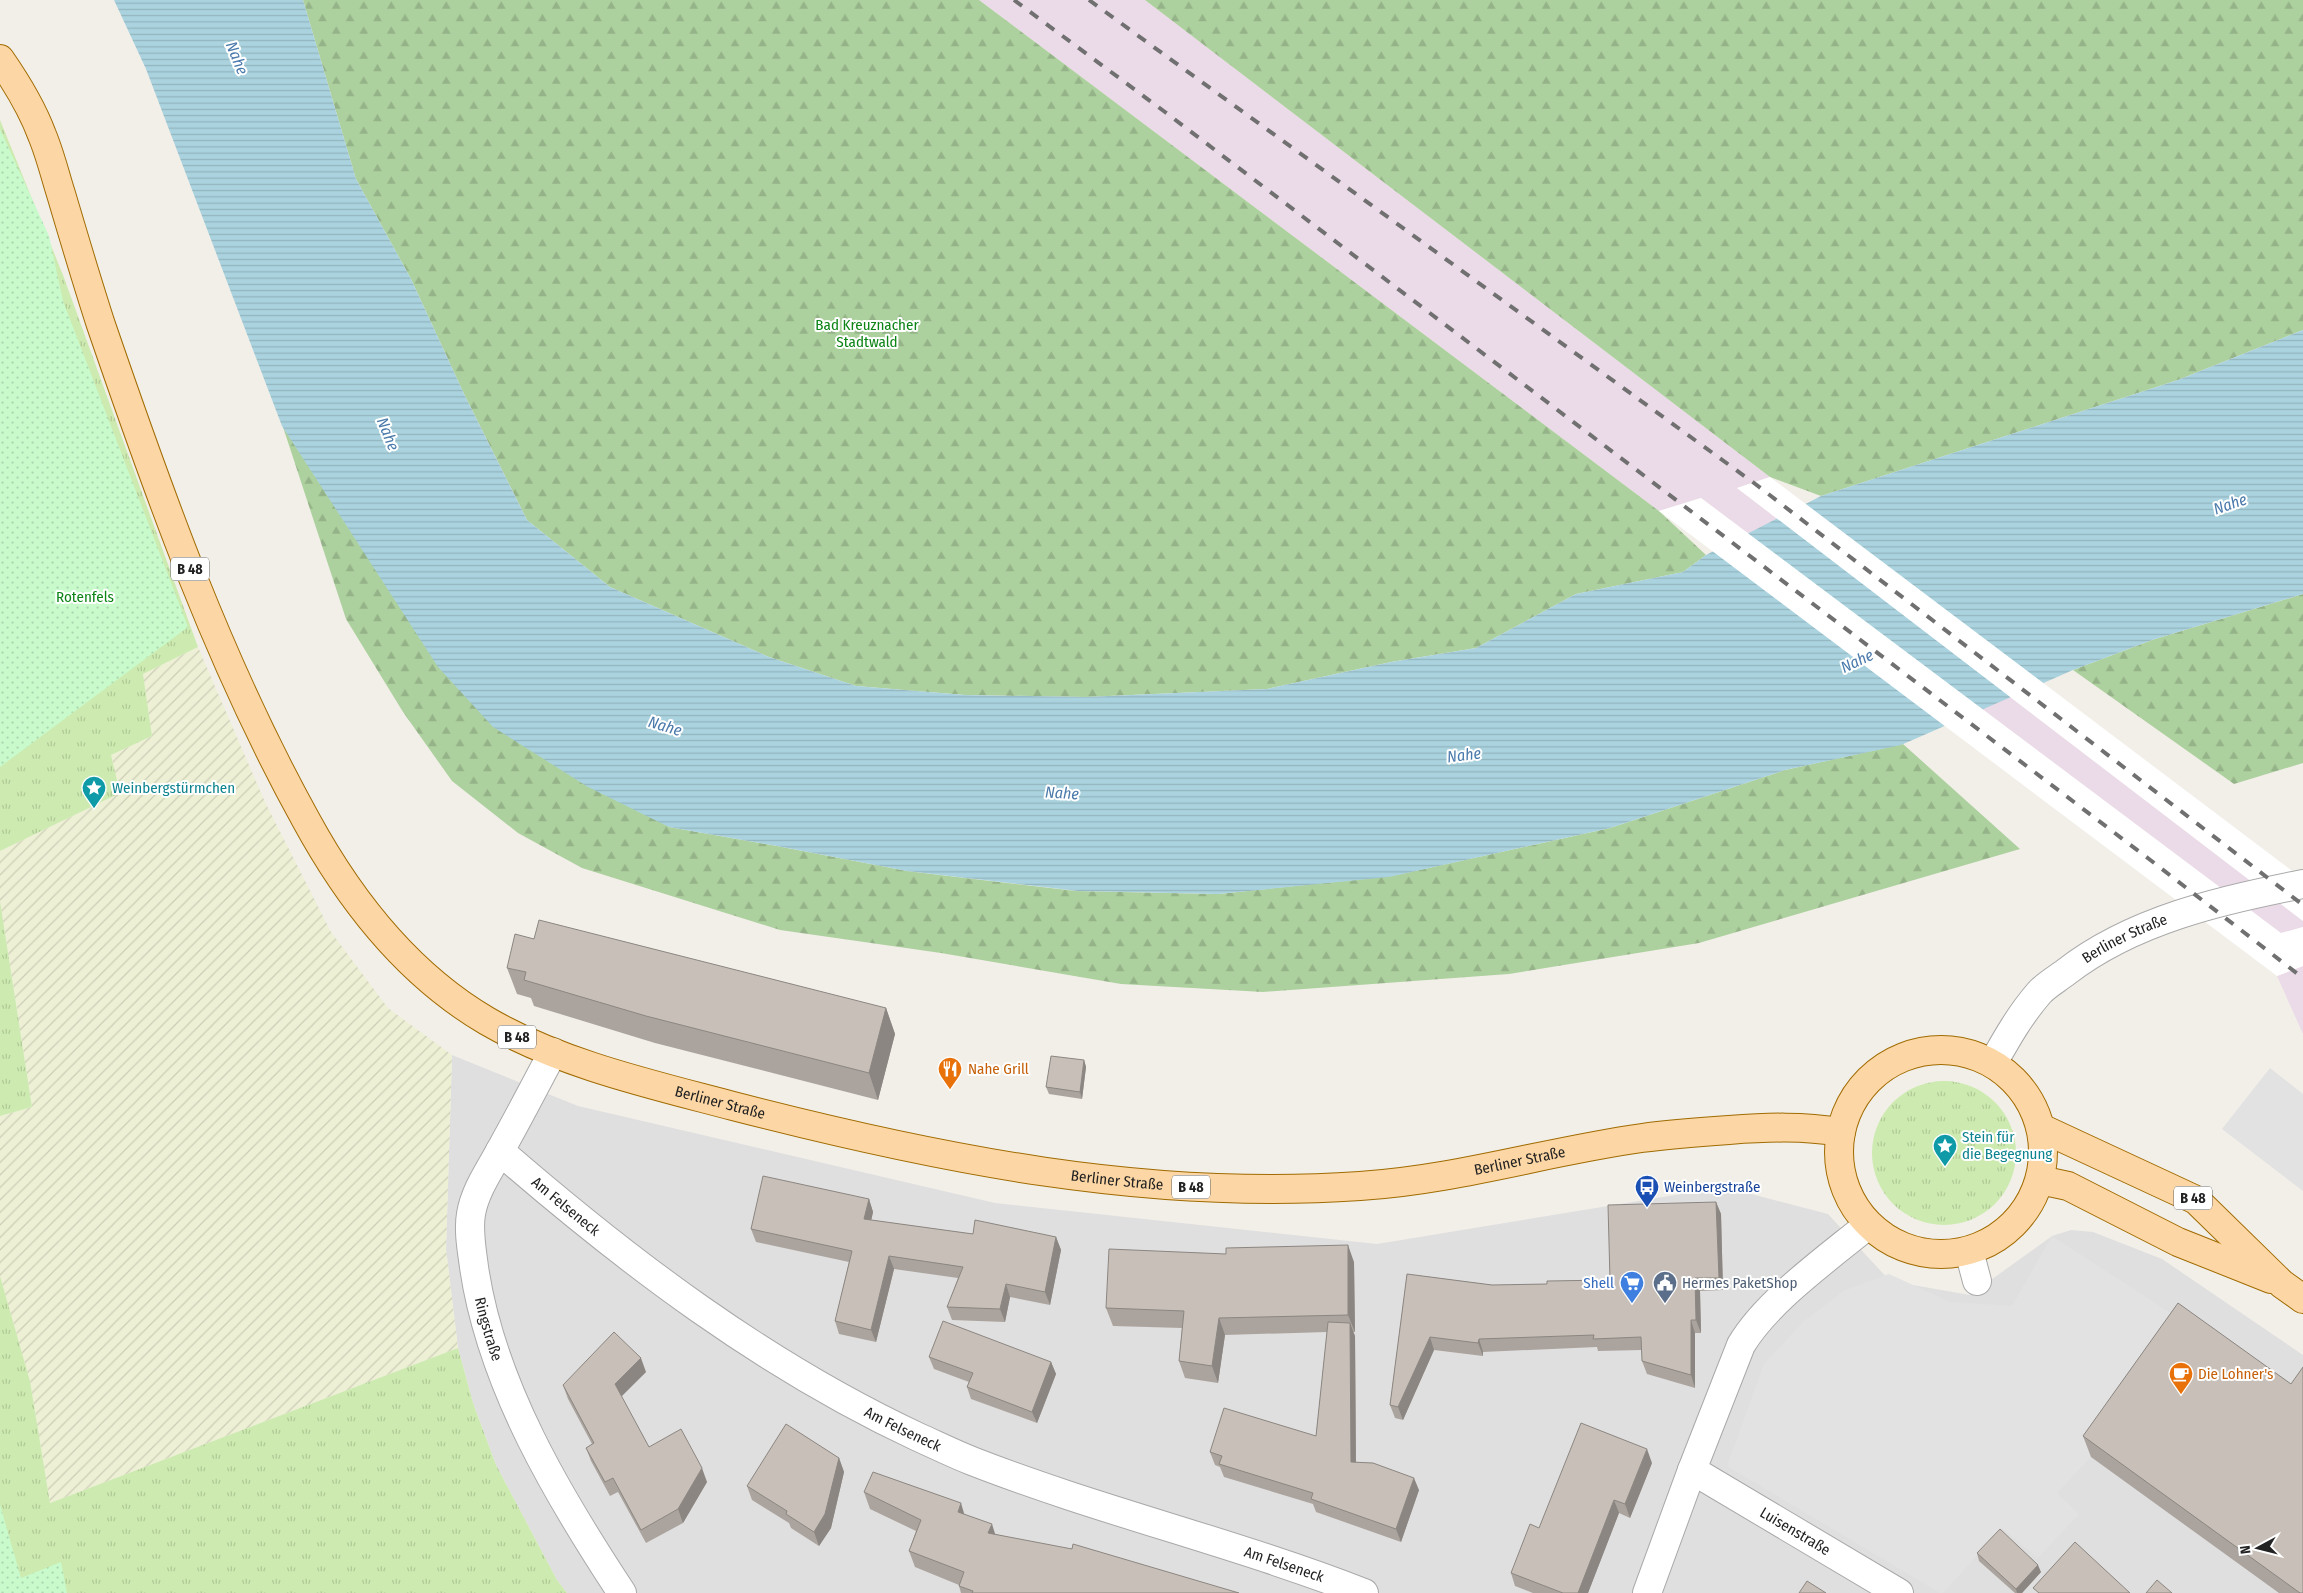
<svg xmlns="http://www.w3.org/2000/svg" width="2303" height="1593" font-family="'Fira Sans Condensed',sans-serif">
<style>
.residential{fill:#e0dfdf}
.railway{fill:#ebdbe8}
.farmland{fill:url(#farmland-furrows)}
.grass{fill:url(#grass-tufts)}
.forest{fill:url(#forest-firs)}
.park{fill:url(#park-dots)}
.parking{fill:#e2e2e2}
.water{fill:url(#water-rules)}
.pier{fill:#fff}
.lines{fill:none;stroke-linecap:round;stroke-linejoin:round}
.minor-casing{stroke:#a9a9a9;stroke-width:30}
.major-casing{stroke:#a06b00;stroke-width:30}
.minor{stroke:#fff;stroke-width:28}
.major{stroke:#fcd6a4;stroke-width:28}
.rail{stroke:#707070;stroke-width:4;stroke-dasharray:10 10;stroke-linecap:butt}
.wall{fill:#aba49e}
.shaded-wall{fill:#8b8681}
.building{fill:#c7bfb8;stroke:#8b8681}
.labels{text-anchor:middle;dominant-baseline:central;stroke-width:4;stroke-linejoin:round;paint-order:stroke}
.shield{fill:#fff;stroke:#646464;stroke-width:1}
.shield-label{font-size:14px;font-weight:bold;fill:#222}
.park-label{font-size:15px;fill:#0c8416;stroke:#fff}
.culture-label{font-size:15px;fill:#0d838f;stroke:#fff;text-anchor:start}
.street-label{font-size:15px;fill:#222;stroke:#fff}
.food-label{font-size:15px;fill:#c56008;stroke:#fff;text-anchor:start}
.transit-label{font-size:15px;fill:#164399;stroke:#fff;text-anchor:start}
.shop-label{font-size:15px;fill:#366cbe;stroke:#fff;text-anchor:end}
.service-label{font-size:15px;fill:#4e5e75;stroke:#fff;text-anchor:start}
.water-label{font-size:16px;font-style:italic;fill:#4a7aab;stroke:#fff}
</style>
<defs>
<pattern id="farmland-furrows" width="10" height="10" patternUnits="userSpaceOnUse" patternTransform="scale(1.25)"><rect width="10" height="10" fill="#eef0d5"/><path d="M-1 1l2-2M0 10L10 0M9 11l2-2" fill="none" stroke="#ccceb7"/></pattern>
<pattern id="grass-tufts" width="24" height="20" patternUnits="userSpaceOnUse" patternTransform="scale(1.25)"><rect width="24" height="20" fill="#cdebb0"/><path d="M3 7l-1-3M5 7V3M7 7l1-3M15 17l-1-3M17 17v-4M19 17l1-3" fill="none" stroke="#b0c997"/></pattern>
<pattern id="forest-firs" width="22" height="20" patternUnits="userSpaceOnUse" patternTransform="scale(1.25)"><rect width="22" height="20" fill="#add19e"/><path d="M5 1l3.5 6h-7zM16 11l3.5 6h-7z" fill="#95b388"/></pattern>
<pattern id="park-dots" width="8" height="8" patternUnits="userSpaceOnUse" patternTransform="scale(1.25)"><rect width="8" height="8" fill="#c8facc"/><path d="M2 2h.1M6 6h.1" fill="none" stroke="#acd6af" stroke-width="1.8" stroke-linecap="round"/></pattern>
<pattern id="water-rules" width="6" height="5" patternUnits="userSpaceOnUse" patternTransform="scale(1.25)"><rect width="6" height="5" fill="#aad3df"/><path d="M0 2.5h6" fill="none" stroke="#92b5bf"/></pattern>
</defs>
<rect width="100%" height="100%" fill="#f2efe9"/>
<path class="residential" d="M 452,1055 L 578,1106 L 995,1203 L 1377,1244 L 1724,1187 L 1828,1214 L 1890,1281 L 1970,1295 L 2052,1236 L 2071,1230 L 2093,1232 L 2162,1259 L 2303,1355 L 2303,1593 L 567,1593 L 557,1580 L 496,1465 L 473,1403 L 458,1348 L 446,1249 Z"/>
<path class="railway" d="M 979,0 L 1145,0 L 1770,477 L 1737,488 L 2303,921 L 2303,927 L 2281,934 L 1701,498 L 1659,511 Z
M 2303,966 L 2303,1034 L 2277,976 Z"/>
<path class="farmland" d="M 198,647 L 265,802 L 331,932 L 388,1008 L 452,1055 L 446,1249 L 458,1348 L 50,1503 L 30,1381 L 0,1276 L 0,1116 L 32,1107 L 0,901 L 0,851 L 120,793 L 111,755 L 152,736 L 143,674 Z"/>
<path class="grass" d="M 0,120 L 63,275 L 198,647 L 143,674 L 152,736 L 111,755 L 120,793 L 0,851 Z
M 0,901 L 32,1107 L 0,1116 Z
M1872 1153a72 72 0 1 1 144 0a72 72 0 1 1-144 0Z
M 0,1276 L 30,1381 L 50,1503 L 458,1348 L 473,1403 L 496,1465 L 557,1580 L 567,1593 L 0,1593 Z"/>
<path class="forest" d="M 303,0 L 979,0 L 1659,511 L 1706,555 L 1683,572 L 1576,594 L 1476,648 L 1391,662 L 1267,689 L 1086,697 L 965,695 L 856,686 L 769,657 L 610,587 L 527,520 L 465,396 L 411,279 L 356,179 Z
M 1145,0 L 2303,0 L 2303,330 L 2178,380 L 1821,496 L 1770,477 Z
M 283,427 L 385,583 L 669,827 L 777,846 L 907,871 L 1076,891 L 1218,894 L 1392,876 L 1610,828 L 1785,770 L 1903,744 L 2020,849 L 1699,943 L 1509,974 L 1263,992 L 1121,984 L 941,953 L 780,930 L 582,868 L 518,833 L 452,781 L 403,712 L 346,619 Z
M 2303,594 L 2303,763 L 2234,784 L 2073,670 L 2152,640 Z"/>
<path class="park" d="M 0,129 L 49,236 L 63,301 L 188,627 L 0,767 Z
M 0,1505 L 21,1578 L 61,1562 L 67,1593 L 0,1593 Z"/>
<path class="parking" d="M 2270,1068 L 2303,1094 L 2303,1191 L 2222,1129 Z
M 2052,1236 L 2186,1323 L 2091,1457 L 2057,1493 L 2079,1514 L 2038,1558 L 2002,1528 L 1943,1593 L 1940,1593 L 1727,1466 L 1764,1364 L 1804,1321 L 1845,1290 L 1889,1274 L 1950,1302 L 2012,1306 Z"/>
<path class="water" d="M 114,0 L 303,0 L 356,179 L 411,279 L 465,396 L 527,520 L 610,587 L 769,657 L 856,686 L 965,695 L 1086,697 L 1267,689 L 1391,662 L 1476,648 L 1576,594 L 1683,572 L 1706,555 L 1821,496 L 2178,380 L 2303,330 L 2303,594 L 2152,640 L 2073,670 L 1901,745 L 1785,770 L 1610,828 L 1389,877 L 1218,894 L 1078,891 L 907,871 L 777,846 L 669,827 L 588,787 L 493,727 L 438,667 L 282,426 L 146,69 Z"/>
<path class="pier" d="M 1770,477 L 2303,879 L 2303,921 L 1737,488 Z
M 1701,498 L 2281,933 L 2303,927 L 2303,966 L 2277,976 L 1659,511 Z"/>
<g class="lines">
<defs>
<g id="minor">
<path id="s1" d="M 553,1052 C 536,1084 519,1117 501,1149 C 490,1170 475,1190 471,1214 C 468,1231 472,1251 474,1267 C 491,1384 558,1496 622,1593"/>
<path id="s2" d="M 1993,1063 C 2007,1038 2020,1015 2039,993 C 2046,985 2057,979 2066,972 C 2133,920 2221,900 2303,884"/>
<path id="s3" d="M 500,1151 C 628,1262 764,1365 918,1437 C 936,1445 954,1454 972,1461 C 1100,1511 1236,1543 1364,1593"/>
<path d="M 1969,1251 L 1977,1281"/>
<path id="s4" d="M 1692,1470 L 1899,1593"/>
<path d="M 1647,1593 L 1692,1470 L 1741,1345 C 1767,1301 1828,1258 1868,1225"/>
</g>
<g id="major">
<path id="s5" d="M 0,59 C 16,82 32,108 42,135 C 50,154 55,175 61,194 C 74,238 87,282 101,325 C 159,494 219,663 306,820 C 349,899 407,974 487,1021 C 561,1064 650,1084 733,1106 C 938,1159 1147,1201 1360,1186 C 1456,1180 1548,1151 1642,1138 C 1671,1134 1700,1132 1729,1130 C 1768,1127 1803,1126 1841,1132"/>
<circle cx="1941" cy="1152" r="102"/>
<path d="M 2041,1128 L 2196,1200 L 2282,1284 L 2303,1299"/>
<path d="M 2040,1180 L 2068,1186 L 2178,1242 L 2271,1279"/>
</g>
</defs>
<use href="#minor" class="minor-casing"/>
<use href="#major" class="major-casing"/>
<use href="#minor" class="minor"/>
<use href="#major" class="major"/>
<path class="rail" d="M 1014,0 L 1165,112 L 2149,859 L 2303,978
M 1089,0 L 1754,483 L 2303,905"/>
</g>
<path class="wall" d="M 534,939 L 886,1008 L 895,1034 L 878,1100 L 655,1043 L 534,1006 L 531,998 L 517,994 L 507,968 Z
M 1084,1060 L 1086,1067 L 1082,1099 L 1049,1094 L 1046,1087 Z
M 869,1199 L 873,1212 L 871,1220 L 973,1234 L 1056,1237 L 1061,1250 L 1050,1305 L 1010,1297 L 1005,1322 L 952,1320 L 947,1307 L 958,1278 L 894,1269 L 876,1342 L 839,1334 L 835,1321 L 849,1262 L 756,1242 L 751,1229 Z
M 1716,1202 L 1721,1214 L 1723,1290 L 1700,1291 L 1701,1333 L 1695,1333 L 1695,1388 L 1647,1374 L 1642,1361 L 1642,1350 L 1598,1351 L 1597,1347 L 1483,1352 L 1483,1356 L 1434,1350 L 1403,1420 L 1395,1418 L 1390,1405 L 1407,1274 L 1492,1285 L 1547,1284 L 1610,1280 Z
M 1354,1262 L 1355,1332 L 1353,1332 L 1355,1336 L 1356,1462 L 1419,1490 L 1401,1542 L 1316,1512 L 1313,1504 L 1224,1477 L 1220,1467 L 1215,1465 L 1210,1452 L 1316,1436 L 1327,1332 L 1225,1335 L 1218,1383 L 1185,1378 L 1179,1361 L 1182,1328 L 1113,1326 L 1106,1308 Z
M 929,1357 L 1051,1362 L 1056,1374 L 1037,1423 L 971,1399 L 967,1387 L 969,1382 L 934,1369 Z
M 646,1372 L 621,1396 L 649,1447 L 707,1482 L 683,1523 L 646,1543 L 618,1492 L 610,1496 L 591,1461 L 586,1448 L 592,1444 L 568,1399 L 563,1385 Z
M 2291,1384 L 2303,1593 L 2279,1593 L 2091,1457 L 2083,1436 Z
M 839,1458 L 844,1472 L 831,1528 L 819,1546 L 791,1528 L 789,1523 L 752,1500 L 747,1486 Z
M 1652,1463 L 1630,1518 L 1619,1513 L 1588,1593 L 1533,1593 L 1515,1586 L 1511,1573 L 1539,1528 Z
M 864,1492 L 964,1514 L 995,1534 L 1239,1593 L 961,1593 L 959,1586 L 959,1585 L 915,1567 L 909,1551 L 916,1531 L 870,1509 Z
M 1977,1553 L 2041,1572 L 2022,1593 L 2015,1593 L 1979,1561 Z"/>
<path class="shaded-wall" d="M 886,1008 L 895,1034 L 878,1100 L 869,1073 Z
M 1084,1060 L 1086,1067 L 1082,1099 L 1080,1092 Z
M 869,1199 L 873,1212 L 869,1231 L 864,1219 Z
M 1716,1202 L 1721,1214 L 1723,1290 L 1719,1278 Z
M 1056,1237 L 1061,1250 L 1050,1305 L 1045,1292 Z
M 1348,1245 L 1354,1262 L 1355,1332 L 1348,1315 Z
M 889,1256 L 894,1269 L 876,1342 L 871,1330 Z
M 1695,1278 L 1700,1291 L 1701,1333 L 1696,1320 Z
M 1006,1284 L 1010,1297 L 1005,1322 L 1000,1309 Z
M 1219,1318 L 1225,1335 L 1218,1383 L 1212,1366 Z
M 1691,1320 L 1695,1333 L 1695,1388 L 1691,1375 Z
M 1350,1323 L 1355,1336 L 1356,1475 L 1351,1462 Z
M 1430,1337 L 1434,1350 L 1403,1420 L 1398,1407 Z
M 1479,1339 L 1483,1352 L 1483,1356 L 1478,1343 Z
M 641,1358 L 646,1372 L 620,1398 L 615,1384 Z
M 1051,1362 L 1056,1374 L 1037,1423 L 1032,1412 Z
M 1647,1449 L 1652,1463 L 1630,1518 L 1625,1504 Z
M 839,1458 L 844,1472 L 831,1528 L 819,1546 L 814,1532 Z
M 702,1468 L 707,1482 L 683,1523 L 678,1509 Z
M 1414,1478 L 1419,1490 L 1401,1542 L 1396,1529 Z
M 1614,1500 L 1619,1513 L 1588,1593 L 1578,1593 Z
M 961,1503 L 966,1520 L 958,1512 Z
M 992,1524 L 997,1540 L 988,1533 Z
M 2038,1565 L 2041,1572 L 2022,1593 L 2017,1593 L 2016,1589 Z"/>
<path class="building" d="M 539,920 L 886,1008 L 869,1073 L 646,1016 L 524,980 L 526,972 L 507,968 L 515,934 L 534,939 Z
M 1051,1056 L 1084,1060 L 1080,1092 L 1046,1087 Z
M 763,1176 L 869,1199 L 864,1219 L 973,1234 L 975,1220 L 1056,1237 L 1045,1292 L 1006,1284 L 1000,1309 L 947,1307 L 963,1267 L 889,1256 L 871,1330 L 835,1321 L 852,1251 L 751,1229 Z
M 1716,1202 L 1719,1278 L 1695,1278 L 1696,1320 L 1691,1320 L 1691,1375 L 1642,1361 L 1641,1337 L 1593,1339 L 1594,1335 L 1479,1339 L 1478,1343 L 1430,1337 L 1398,1407 L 1390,1405 L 1407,1274 L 1492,1285 L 1547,1284 L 1547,1281 L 1610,1280 L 1608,1205 Z
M 1348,1245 L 1348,1315 L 1219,1318 L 1212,1366 L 1179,1361 L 1184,1311 L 1106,1308 L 1109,1249 L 1226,1254 L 1226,1248 Z
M 2178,1303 L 2291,1384 L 2303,1367 L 2303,1593 L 2300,1593 L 2083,1436 Z
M 943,1321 L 1051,1362 L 1032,1412 L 967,1387 L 973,1373 L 929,1357 Z
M 1328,1322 L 1350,1323 L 1351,1462 L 1373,1463 L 1414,1478 L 1396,1529 L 1311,1499 L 1313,1493 L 1219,1464 L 1222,1456 L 1210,1452 L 1224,1408 L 1316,1436 Z
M 614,1332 L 641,1358 L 615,1384 L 649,1447 L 681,1429 L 702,1468 L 678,1509 L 641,1530 L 613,1478 L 605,1482 L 586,1448 L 594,1443 L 563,1385 Z
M 1581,1423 L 1647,1449 L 1625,1504 L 1614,1500 L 1578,1593 L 1563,1593 L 1511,1573 L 1530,1524 L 1539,1528 Z
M 786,1424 L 839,1458 L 825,1514 L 814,1532 L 786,1514 L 787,1511 L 747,1486 Z
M 873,1472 L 961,1503 L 958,1512 L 992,1524 L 988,1533 L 1072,1549 L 1073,1544 L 1239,1593 L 972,1593 L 973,1591 L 959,1586 L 964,1572 L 909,1551 L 921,1520 L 864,1492 Z
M 2000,1529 L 2038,1565 L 2016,1589 L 1977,1553 Z
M 2075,1542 L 2130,1593 L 2039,1593 L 2033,1588 Z
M 2157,1580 L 2172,1593 L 2146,1593 Z
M 1807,1581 L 1826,1593 L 1799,1593 Z"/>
<defs>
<symbol id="sight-pin" viewBox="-11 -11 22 30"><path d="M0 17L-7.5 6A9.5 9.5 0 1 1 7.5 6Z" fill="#0f9aa8" stroke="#fff"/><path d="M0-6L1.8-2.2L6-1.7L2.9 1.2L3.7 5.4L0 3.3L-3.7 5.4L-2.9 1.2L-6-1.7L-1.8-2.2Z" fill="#fff"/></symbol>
<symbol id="restaurant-pin" viewBox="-11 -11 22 30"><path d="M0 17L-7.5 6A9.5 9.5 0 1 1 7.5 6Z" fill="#e8710a" stroke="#fff"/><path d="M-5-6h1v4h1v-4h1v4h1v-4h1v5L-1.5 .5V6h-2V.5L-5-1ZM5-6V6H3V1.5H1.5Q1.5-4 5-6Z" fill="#fff"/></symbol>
<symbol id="bus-pin" viewBox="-11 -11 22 30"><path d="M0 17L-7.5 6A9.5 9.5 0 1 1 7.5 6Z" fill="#1a4fb4" stroke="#fff"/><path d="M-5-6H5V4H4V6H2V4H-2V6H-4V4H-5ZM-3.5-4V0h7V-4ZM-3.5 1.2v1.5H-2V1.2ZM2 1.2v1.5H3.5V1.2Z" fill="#fff"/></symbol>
<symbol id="supermarket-pin" viewBox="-11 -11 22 30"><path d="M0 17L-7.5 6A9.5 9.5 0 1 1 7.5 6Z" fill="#3f7fe0" stroke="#fff"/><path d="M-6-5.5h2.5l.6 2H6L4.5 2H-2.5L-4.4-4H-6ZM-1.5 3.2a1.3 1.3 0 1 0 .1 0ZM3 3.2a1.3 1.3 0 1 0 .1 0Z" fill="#fff"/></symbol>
<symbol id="civic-pin" viewBox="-11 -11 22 30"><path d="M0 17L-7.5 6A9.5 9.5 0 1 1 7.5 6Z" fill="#5c6f8a" stroke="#fff"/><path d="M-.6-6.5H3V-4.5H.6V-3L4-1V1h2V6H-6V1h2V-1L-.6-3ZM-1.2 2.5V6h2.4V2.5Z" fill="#fff"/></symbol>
<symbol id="cafe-pin" viewBox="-11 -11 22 30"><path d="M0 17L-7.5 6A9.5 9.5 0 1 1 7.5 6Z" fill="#e8710a" stroke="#fff"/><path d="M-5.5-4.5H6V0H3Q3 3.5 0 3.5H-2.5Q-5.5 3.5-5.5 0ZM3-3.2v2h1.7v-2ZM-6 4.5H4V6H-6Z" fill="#fff"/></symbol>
</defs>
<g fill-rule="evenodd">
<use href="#sight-pin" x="80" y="774" width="28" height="38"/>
<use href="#restaurant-pin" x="936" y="1055" width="28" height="38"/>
<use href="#sight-pin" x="1931" y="1132" width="28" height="38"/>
<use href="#bus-pin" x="1633" y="1173" width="28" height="38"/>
<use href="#supermarket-pin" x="1618" y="1269" width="28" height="38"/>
<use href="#civic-pin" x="1651" y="1269" width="28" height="38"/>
<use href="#cafe-pin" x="2167" y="1360" width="28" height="38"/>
</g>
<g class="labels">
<g class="shield">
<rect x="171" y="557.5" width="38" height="23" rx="4"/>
<rect x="498" y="1025.5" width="38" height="23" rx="4"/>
<rect x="1172" y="1175.5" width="38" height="23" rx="4"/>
<rect x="2174" y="1186.5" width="38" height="23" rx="4"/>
</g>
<g class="shield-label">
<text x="190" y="569">B 48</text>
<text x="517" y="1037">B 48</text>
<text x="1191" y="1187">B 48</text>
<text x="2193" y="1198">B 48</text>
</g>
<g class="park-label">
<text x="867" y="325">Bad Kreuznacher<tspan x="867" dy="17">Stadtwald</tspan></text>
<text x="85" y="597">Rotenfels</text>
</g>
<g class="culture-label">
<text x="112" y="788">Weinbergstürmchen</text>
<text x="1962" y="1137">Stein für<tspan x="1962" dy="17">die Begegnung</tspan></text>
</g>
<g class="street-label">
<text stroke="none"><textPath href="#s2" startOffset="186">Berliner Straße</textPath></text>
<text stroke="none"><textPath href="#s5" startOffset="1344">Berliner Straße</textPath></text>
<text stroke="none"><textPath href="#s5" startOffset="2154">Berliner Straße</textPath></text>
<text stroke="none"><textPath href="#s5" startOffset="1749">Berliner Straße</textPath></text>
<text stroke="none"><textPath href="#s3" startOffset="86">Am Felseneck</textPath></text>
<text stroke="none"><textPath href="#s1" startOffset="299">Ringstraße</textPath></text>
<text stroke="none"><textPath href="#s3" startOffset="491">Am Felseneck</textPath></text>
<text stroke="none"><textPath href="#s4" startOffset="120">Luisenstraße</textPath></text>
<text stroke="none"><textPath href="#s3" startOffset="896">Am Felseneck</textPath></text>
</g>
<g class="food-label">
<text x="968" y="1069">Nahe Grill</text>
<text x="2198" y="1374">Die Lohner's</text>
</g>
<g class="transit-label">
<text x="1664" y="1187">Weinbergstraße</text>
</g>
<g class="shop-label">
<text x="1614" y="1283">Shell</text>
</g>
<g class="service-label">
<text x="1682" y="1283">Hermes PaketShop</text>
</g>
<g class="water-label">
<text transform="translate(237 58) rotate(68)">Nahe</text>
<text transform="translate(388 434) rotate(68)">Nahe</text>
<text transform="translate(2230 504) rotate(-19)">Nahe</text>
<text transform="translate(1857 661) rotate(-25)">Nahe</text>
<text transform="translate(665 726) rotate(17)">Nahe</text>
<text transform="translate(1464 755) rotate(-7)">Nahe</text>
<text transform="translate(1062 793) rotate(3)">Nahe</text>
</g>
</g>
<g transform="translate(2258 1548) rotate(263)" stroke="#ffffff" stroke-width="4" paint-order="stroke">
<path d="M0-4L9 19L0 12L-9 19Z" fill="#222222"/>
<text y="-8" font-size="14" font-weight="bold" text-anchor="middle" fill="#222222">N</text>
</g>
</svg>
